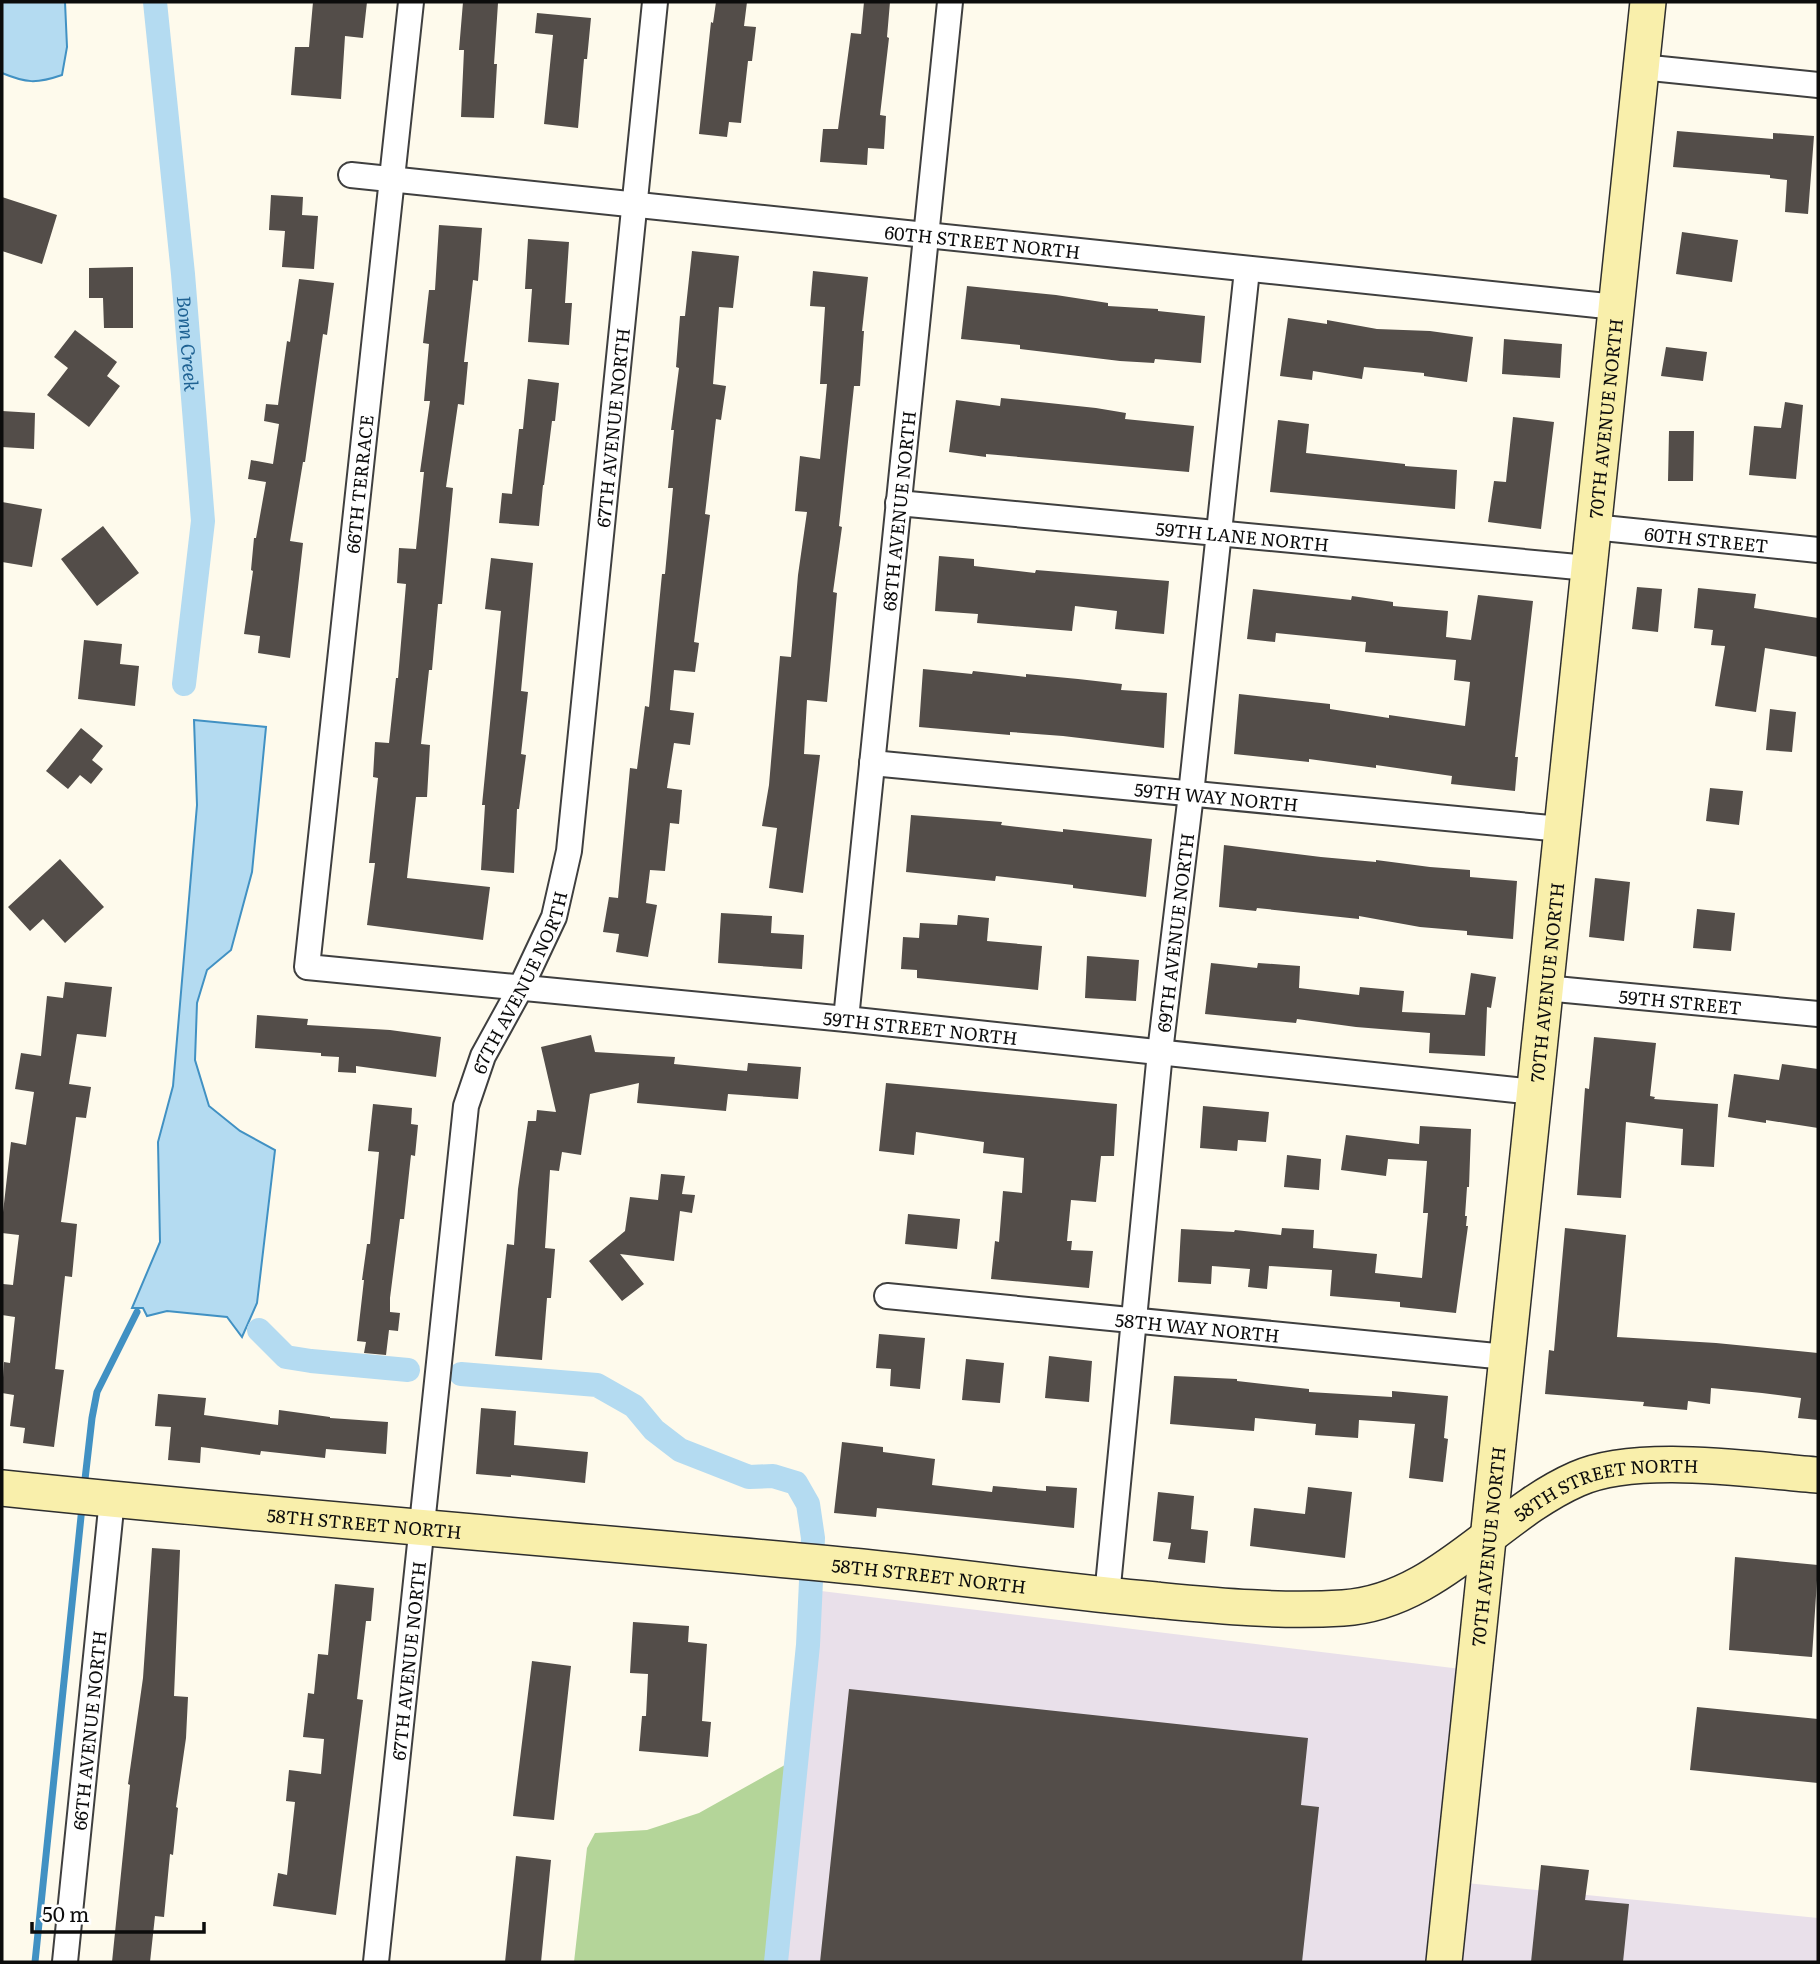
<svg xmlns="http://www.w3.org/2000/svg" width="1820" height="1964" font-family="Literata,serif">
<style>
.industrial{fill:#e9e0ea}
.forest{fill:#b4d599}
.water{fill:#b4dbf1;stroke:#4191c3;stroke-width:2}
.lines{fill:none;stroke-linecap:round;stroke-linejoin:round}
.stream{stroke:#4191c3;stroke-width:7}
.canal{stroke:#b4dbf1;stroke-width:24}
.building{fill:#534d49}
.street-casing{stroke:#3f3f3f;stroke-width:28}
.secondary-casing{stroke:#2e2e2e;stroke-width:38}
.street{stroke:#fff;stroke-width:24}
.secondary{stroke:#f9efab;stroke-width:35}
.labels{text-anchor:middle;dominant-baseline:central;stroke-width:7;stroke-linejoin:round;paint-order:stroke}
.street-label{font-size:18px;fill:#0c0c0c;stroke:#fff}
.water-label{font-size:19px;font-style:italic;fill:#1f6293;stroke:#fff}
</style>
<rect width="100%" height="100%" fill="#fefaec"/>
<path class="industrial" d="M 813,1590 L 1461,1669 L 1430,1962 L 768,1962 Z
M 1466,1883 L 1818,1918 L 1818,1962 L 1457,1962 Z"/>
<path class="forest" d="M 792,1761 L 768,1962 L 574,1962 L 587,1848 L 595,1833 L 647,1830 L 699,1813 Z"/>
<path class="water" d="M 2,2 L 65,2 L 67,47 L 62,75 C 36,84 26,83 2,73 Z
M 194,720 L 266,727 L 252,872 L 231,950 L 207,970 L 197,1003 L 195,1060 L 209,1106 L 240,1131 L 275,1150 L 257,1303 L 242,1337 L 227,1317 L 167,1311 L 147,1316 L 143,1308 L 132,1308 L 160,1242 L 158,1142 L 173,1086 L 197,805 Z"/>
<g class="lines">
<path class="stream" d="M 84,1488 L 92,1418 L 97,1392 L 137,1312
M 35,1962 L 82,1507"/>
<g class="canal">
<path id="s1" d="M 155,2 L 183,274 L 203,521 L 184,684"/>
<path d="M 259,1330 L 286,1357 L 311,1361 L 408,1370"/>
<path d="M 461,1374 L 597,1385 L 634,1406 L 654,1430 L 680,1450 L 749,1477 L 773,1476 L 796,1483 L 808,1504 L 813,1538 L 808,1645 L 776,1962"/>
</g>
</g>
<path class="building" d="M 313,2 L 367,2 L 363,38 L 345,36 L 341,99 L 291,95 L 295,47 L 309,47 Z
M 463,2 L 498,3 L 494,64 L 497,64 L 494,118 L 461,117 L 464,50 L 459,50 Z
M 716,2 L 747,2 L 744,26 L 756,27 L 752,61 L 748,61 L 741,123 L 729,122 L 727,137 L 699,134 L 711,22 L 713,23 Z
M 864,2 L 890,2 L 887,37 L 889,38 L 880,115 L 886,116 L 884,149 L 868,148 L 867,165 L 820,162 L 823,129 L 838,129 L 851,33 L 861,34 Z
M 537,13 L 591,18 L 587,59 L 584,59 L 578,128 L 544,124 L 553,35 L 535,33 Z
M 1677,131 L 1773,139 L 1773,133 L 1814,136 L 1808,214 L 1785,212 L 1787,180 L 1770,178 L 1770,175 L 1673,167 Z
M 271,195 L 303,197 L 302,215 L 318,216 L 314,269 L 282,267 L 285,231 L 269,230 Z
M 2,197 L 57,215 L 42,264 L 2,251 Z
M 439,225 L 482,228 L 478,281 L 473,280 L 464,362 L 468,362 L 464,405 L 458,404 L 446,487 L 453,488 L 442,604 L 438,604 L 432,670 L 429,670 L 421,744 L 430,745 L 427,797 L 416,797 L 407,878 L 490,887 L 483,940 L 367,925 L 375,863 L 369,863 L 378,778 L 373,777 L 375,742 L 389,743 L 396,678 L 398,678 L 406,584 L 397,583 L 399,548 L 416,549 L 424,472 L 420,472 L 430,401 L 424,401 L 429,344 L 423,343 L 429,290 L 435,290 Z
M 1682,232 L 1738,240 L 1732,282 L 1676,274 Z
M 528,239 L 569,242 L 565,303 L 572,303 L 569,345 L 528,342 L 532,289 L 525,289 Z
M 692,251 L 739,256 L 733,308 L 719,307 L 713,384 L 726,386 L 721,420 L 716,419 L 705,514 L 710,515 L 694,642 L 699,643 L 695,672 L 674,670 L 670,710 L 694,713 L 690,745 L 674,743 L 667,788 L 682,790 L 679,824 L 670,823 L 665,871 L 650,870 L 646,903 L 657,905 L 648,957 L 616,952 L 619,934 L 603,932 L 609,897 L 618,898 L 630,768 L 637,769 L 645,706 L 649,707 L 662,574 L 665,574 L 673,488 L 668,488 L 674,430 L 671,430 L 679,368 L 676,367 L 680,316 L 685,316 Z
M 133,267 L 133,328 L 104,328 L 103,298 L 89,298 L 89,268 Z
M 813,271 L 868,277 L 862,331 L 864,331 L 860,386 L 854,386 L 839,526 L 842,527 L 833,592 L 837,593 L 827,702 L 807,700 L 804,754 L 820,755 L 803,893 L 769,888 L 777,828 L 762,826 L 769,785 L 780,656 L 791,657 L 798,575 L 807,512 L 795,511 L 800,456 L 820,459 L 827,384 L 820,384 L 825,307 L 810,306 Z
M 299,279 L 334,283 L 327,335 L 323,334 L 305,462 L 303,462 L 290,541 L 303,543 L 290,658 L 258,653 L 260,636 L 244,634 L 253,571 L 251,570 L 254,538 L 256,538 L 266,482 L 248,479 L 251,460 L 273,464 L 279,424 L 264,421 L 266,404 L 278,405 L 287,341 L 290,342 Z
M 967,286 L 1056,295 L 1108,303 L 1108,306 L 1158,309 L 1158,311 L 1205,316 L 1201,363 L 1155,359 L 1154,363 L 1120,361 L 1020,349 L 1020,345 L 961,339 Z
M 1288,318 L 1327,324 L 1327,320 L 1377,329 L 1430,331 L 1473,337 L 1467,382 L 1424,376 L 1424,373 L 1364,367 L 1362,379 L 1313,371 L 1312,380 L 1280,376 Z
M 75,330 L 117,362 L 107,376 L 120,386 L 89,427 L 47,395 L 68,368 L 54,357 Z
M 1504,339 L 1562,344 L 1560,378 L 1502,374 Z
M 1666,347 L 1707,352 L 1703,381 L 1661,376 Z
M 528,379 L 559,383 L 555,421 L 552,421 L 544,485 L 543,485 L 539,526 L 499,523 L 502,493 L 512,494 L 519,429 L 523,429 Z
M 1001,398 L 1096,408 L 1126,413 L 1125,419 L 1194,426 L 1189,472 L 986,454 L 986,457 L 949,452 L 956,400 L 1000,406 Z
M 1785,402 L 1803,405 L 1796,479 L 1749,475 L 1754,426 L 1781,428 Z
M 2,411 L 35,413 L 34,449 L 2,447 Z
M 1513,417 L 1554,422 L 1541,529 L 1488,522 L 1494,481 L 1506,482 Z
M 1278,420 L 1309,424 L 1306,453 L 1405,464 L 1405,466 L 1457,470 L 1455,509 L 1270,492 Z
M 1669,431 L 1694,431 L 1693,481 L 1668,481 Z
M 2,502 L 42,509 L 32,567 L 2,562 Z
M 103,526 L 139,573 L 97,606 L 61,559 Z
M 939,556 L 974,559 L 974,566 L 1035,573 L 1036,570 L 1169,581 L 1164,634 L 1115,629 L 1117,611 L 1075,606 L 1072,631 L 977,623 L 978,614 L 935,611 Z
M 491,558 L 533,563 L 521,691 L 528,692 L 521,754 L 526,755 L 519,809 L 517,809 L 514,873 L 481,870 L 485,805 L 482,805 L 501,611 L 485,609 Z
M 1637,587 L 1662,589 L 1658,632 L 1632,629 Z
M 1698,588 L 1756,594 L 1754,608 L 1818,618 L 1818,657 L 1765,648 L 1756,712 L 1715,706 L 1725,646 L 1711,645 L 1713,630 L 1694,628 Z
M 1253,589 L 1351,600 L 1352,596 L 1393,602 L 1393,606 L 1448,611 L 1446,637 L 1471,640 L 1478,595 L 1533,601 L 1515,757 L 1518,757 L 1515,791 L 1451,784 L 1452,776 L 1376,765 L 1376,768 L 1309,759 L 1309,762 L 1234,754 L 1239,694 L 1330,704 L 1330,709 L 1389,718 L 1389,715 L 1465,726 L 1470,682 L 1454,680 L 1456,660 L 1365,652 L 1366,642 L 1276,633 L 1275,642 L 1247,639 Z
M 84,640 L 122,644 L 120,664 L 139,666 L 135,706 L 78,699 Z
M 923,669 L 972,674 L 973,671 L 1026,677 L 1026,674 L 1078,679 L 1122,684 L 1121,690 L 1167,693 L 1164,748 L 1063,736 L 1010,732 L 1010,735 L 919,727 Z
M 1770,709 L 1796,712 L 1792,752 L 1766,750 Z
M 81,728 L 103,746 L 92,760 L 103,769 L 91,784 L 80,775 L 68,789 L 46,771 Z
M 1710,788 L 1743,791 L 1739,825 L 1706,821 Z
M 911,815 L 1002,822 L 1001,825 L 1063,832 L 1063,829 L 1152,839 L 1146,897 L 1073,888 L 1073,885 L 996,876 L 995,881 L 906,872 Z
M 1224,845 L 1321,857 L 1376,862 L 1376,860 L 1430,867 L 1470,870 L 1470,877 L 1517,881 L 1513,939 L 1467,935 L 1467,931 L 1420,927 L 1359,916 L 1359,919 L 1257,908 L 1256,911 L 1219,907 Z
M 60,859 L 104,907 L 65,943 L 43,919 L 30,931 L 8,907 Z
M 1595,878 L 1630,882 L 1624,941 L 1589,937 Z
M 1697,909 L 1735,913 L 1731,951 L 1693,948 Z
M 721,913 L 772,916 L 771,933 L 804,935 L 802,969 L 718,963 Z
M 958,915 L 989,918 L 987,941 L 1042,946 L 1038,990 L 917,978 L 917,970 L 901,969 L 903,937 L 919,938 L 920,923 L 957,925 Z
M 1087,956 L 1139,960 L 1136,1001 L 1085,998 Z
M 1211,963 L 1257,968 L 1258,963 L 1300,966 L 1299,988 L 1359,995 L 1360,987 L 1404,991 L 1402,1012 L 1465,1015 L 1471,973 L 1496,977 L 1491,1008 L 1487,1007 L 1485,1056 L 1429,1053 L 1430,1033 L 1356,1027 L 1297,1019 L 1296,1023 L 1205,1014 Z
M 65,982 L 112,987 L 106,1037 L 77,1034 L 69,1084 L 91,1087 L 86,1118 L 76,1117 L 61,1222 L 77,1224 L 72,1277 L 65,1276 L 55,1369 L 64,1370 L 54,1447 L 23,1443 L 25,1428 L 10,1426 L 14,1395 L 2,1393 L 4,1362 L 10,1363 L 15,1317 L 2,1315 L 3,1284 L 13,1285 L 19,1235 L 2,1233 L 2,1221 L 11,1142 L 26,1145 L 34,1092 L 15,1089 L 21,1053 L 41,1056 L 47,996 L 63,998 Z
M 257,1015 L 308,1019 L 307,1025 L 390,1030 L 441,1037 L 436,1077 L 356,1066 L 356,1073 L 338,1072 L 339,1057 L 321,1056 L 321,1053 L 255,1048 Z
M 591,1035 L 595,1052 L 675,1057 L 674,1064 L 747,1071 L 748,1063 L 801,1067 L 798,1099 L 728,1094 L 726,1111 L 637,1103 L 639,1083 L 590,1094 L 581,1155 L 562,1152 L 559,1171 L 550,1170 L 545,1248 L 555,1249 L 551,1298 L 547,1298 L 542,1360 L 495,1356 L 507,1244 L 514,1245 L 518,1189 L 528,1121 L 536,1121 L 537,1110 L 556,1112 L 541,1047 Z
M 1594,1037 L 1656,1043 L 1650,1096 L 1655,1097 L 1654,1099 L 1718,1104 L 1714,1167 L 1681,1165 L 1683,1129 L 1626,1122 L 1621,1198 L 1577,1195 L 1585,1088 L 1589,1089 Z
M 1782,1064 L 1818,1069 L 1818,1128 L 1766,1120 L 1766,1123 L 1728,1117 L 1734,1074 L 1779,1080 Z
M 886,1083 L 1117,1104 L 1114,1156 L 1101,1156 L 1096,1202 L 1071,1200 L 1067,1241 L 1072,1241 L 1071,1250 L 1093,1251 L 1089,1288 L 991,1279 L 995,1241 L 999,1242 L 1003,1191 L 1022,1193 L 1024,1158 L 983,1153 L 984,1142 L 916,1132 L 914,1155 L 879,1151 Z
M 373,1104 L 412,1108 L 411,1124 L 418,1125 L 415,1156 L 411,1155 L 404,1219 L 400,1219 L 390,1298 L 390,1312 L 400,1313 L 398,1331 L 389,1330 L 386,1355 L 364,1353 L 366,1342 L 357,1341 L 364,1280 L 362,1280 L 367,1244 L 370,1244 L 379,1152 L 368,1151 Z
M 1203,1106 L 1269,1112 L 1266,1142 L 1238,1140 L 1237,1151 L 1200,1148 Z
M 1420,1126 L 1471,1129 L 1469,1187 L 1467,1187 L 1465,1216 L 1467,1216 L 1466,1226 L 1468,1226 L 1456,1313 L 1400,1307 L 1400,1302 L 1330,1296 L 1332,1270 L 1269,1266 L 1267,1289 L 1248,1287 L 1250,1269 L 1212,1266 L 1211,1284 L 1178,1282 L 1181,1229 L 1234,1232 L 1235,1230 L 1281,1235 L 1282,1228 L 1314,1230 L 1313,1248 L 1377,1254 L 1375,1273 L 1422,1278 L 1428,1213 L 1423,1213 L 1427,1161 L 1388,1159 L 1386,1176 L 1341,1170 L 1346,1135 L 1419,1144 Z
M 1287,1155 L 1321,1159 L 1319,1190 L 1284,1187 Z
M 661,1174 L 685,1176 L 682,1194 L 695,1195 L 692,1213 L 680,1211 L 674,1261 L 620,1254 L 644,1284 L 622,1301 L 589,1261 L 625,1231 L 630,1197 L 658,1200 Z
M 908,1214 L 960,1219 L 957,1249 L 905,1244 Z
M 1565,1228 L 1626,1235 L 1617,1337 L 1716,1343 L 1818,1353 L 1818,1420 L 1798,1418 L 1801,1398 L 1762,1393 L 1711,1388 L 1710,1404 L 1688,1401 L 1687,1410 L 1643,1406 L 1644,1402 L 1545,1394 L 1549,1350 L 1554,1351 Z
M 879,1334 L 925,1338 L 920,1389 L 890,1386 L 891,1369 L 876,1368 Z
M 1049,1356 L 1092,1361 L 1089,1402 L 1045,1398 Z
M 966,1359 L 1004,1363 L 1000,1403 L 962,1400 Z
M 1174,1376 L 1237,1379 L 1237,1381 L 1309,1389 L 1309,1392 L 1392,1397 L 1392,1391 L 1448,1396 L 1444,1438 L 1448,1439 L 1443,1482 L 1409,1478 L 1415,1424 L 1359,1420 L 1358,1438 L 1315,1435 L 1316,1424 L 1255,1418 L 1254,1431 L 1170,1424 Z
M 158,1394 L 206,1398 L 204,1415 L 278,1425 L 279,1410 L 330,1417 L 330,1418 L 388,1422 L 386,1454 L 326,1449 L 325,1458 L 261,1451 L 260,1455 L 201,1447 L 200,1463 L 168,1460 L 171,1427 L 155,1426 Z
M 481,1408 L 516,1411 L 514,1445 L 588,1452 L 585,1483 L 511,1475 L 511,1477 L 476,1474 Z
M 842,1442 L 883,1447 L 883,1452 L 935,1459 L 932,1485 L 992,1492 L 993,1486 L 1046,1491 L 1046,1486 L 1077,1488 L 1074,1528 L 877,1508 L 876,1517 L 834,1513 Z
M 1308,1487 L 1352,1492 L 1345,1558 L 1250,1546 L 1254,1508 L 1305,1514 Z
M 1158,1492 L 1194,1496 L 1191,1529 L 1208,1531 L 1205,1563 L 1168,1559 L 1171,1543 L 1153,1541 Z
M 152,1548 L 180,1550 L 174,1696 L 188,1697 L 186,1738 L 176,1807 L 178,1808 L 173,1855 L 170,1854 L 164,1917 L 155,1916 L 150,1962 L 112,1962 L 130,1785 L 128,1784 L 143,1678 Z
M 1735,1557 L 1818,1565 L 1812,1657 L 1729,1650 Z
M 335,1584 L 374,1588 L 371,1621 L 366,1621 L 357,1699 L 363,1700 L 336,1915 L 273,1906 L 278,1873 L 287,1875 L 295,1802 L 286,1801 L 289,1770 L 321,1774 L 324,1739 L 303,1737 L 308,1693 L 314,1694 L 318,1654 L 328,1655 Z
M 633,1622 L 689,1626 L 688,1642 L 707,1644 L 702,1721 L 711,1722 L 708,1757 L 639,1751 L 642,1716 L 646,1716 L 648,1674 L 630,1673 Z
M 532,1661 L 571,1666 L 554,1820 L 513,1816 Z
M 849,1689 L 1308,1738 L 1301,1805 L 1319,1807 L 1302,1962 L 820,1962 Z
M 1697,1707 L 1818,1719 L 1818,1783 L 1690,1770 Z
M 516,1856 L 551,1860 L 541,1962 L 505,1962 Z
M 1541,1865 L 1589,1870 L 1585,1900 L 1629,1904 L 1623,1962 L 1531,1962 Z"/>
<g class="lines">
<defs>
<g id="street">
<path id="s2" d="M 411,2 L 307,967 L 846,1019 L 1534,1092"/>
<path d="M 1641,67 L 1818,85"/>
<path id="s3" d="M 351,175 L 1616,307"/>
<path id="s4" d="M 898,503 L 1588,568"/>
<path id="s5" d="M 1593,527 L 1818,550"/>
<path id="s6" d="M 872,763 L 1561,829"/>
<path id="s7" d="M 1545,988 L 1818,1014"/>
<path id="s8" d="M 846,1019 L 950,2"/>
<path id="s9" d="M 887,1296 L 1506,1357"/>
<path id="s10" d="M 1107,1596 L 1160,1052 L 1191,794 L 1247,270"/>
<path id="s11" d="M 65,1962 L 112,1499"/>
<path id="s12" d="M 376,1962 L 466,1106 L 483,1056 L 521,987 L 554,917 L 569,851 L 655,2"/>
</g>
<g id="secondary">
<path id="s13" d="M 2,1488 C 278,1517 555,1538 831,1564 C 940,1574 1048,1590 1156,1600 C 1219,1606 1280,1612 1343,1608 C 1437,1602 1495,1515 1577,1479 C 1637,1452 1752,1470 1818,1475"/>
<path id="s14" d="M 1444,1962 L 1648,2"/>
</g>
</defs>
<use href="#street" class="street-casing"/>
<use href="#secondary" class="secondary-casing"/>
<use href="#street" class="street"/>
<use href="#secondary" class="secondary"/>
</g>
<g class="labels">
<g class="street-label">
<text stroke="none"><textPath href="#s3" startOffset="635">60TH STREET NORTH</textPath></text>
<text stroke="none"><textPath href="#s14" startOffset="1552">70TH AVENUE NORTH</textPath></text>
<text stroke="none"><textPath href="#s12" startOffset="1563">67TH AVENUE NORTH</textPath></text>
<text transform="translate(359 484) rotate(-84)">66TH TERRACE</text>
<text stroke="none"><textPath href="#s8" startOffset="511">68TH AVENUE NORTH</textPath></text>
<text stroke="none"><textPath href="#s4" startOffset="346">59TH LANE NORTH</textPath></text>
<text stroke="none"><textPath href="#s5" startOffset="114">60TH STREET</textPath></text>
<text stroke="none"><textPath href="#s6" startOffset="346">59TH WAY NORTH</textPath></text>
<text stroke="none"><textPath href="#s10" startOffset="667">69TH AVENUE NORTH</textPath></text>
<text stroke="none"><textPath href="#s12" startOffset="996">67TH AVENUE NORTH</textPath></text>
<text stroke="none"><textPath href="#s14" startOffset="985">70TH AVENUE NORTH</textPath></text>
<text stroke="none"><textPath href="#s7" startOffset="136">59TH STREET</textPath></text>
<text stroke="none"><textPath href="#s2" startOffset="1587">59TH STREET NORTH</textPath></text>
<text stroke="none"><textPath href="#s9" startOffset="312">58TH WAY NORTH</textPath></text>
<text stroke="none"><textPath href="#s13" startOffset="1643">58TH STREET NORTH</textPath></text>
<text stroke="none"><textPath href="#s13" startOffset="364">58TH STREET NORTH</textPath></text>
<text stroke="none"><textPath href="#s14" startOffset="418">70TH AVENUE NORTH</textPath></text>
<text stroke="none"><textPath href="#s13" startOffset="931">58TH STREET NORTH</textPath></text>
<text stroke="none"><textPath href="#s12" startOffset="303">67TH AVENUE NORTH</textPath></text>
<text stroke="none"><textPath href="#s11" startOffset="233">66TH AVENUE NORTH</textPath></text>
</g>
<g class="water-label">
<text stroke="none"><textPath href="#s1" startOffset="343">Bonn Creek</textPath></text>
</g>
</g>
<rect width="1820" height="1964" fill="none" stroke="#0c0c0c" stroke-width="7"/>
<path d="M32 1922v10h172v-10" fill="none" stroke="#0c0c0c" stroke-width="3.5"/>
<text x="42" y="1922" font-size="21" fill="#0c0c0c" stroke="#ffffff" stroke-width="5" paint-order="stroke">50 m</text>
</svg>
